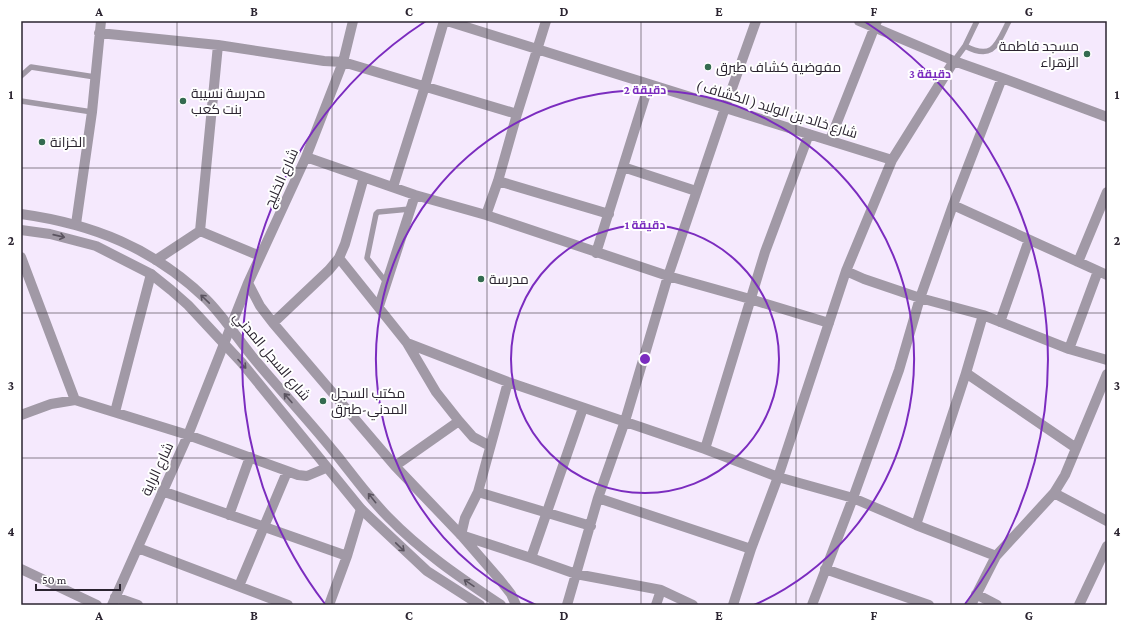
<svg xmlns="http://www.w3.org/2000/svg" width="1128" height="626" font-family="'Crimson Pro',Cairo,serif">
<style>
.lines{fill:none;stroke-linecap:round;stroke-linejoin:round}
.service{stroke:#a199a6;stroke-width:5.5}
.minor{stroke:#a199a6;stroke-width:10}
.tertiary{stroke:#a199a6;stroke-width:10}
.oneway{stroke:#5a535f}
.grid{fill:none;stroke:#2b2430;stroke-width:1;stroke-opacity:0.55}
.ring{fill:none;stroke:#7b2cbf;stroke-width:2}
.poi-dot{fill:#346a50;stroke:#fff;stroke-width:1.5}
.labels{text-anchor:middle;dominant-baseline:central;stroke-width:4;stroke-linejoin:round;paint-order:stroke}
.poi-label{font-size:14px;fill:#2b2430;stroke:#fff;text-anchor:start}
.street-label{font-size:14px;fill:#2b2430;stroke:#fff}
.centre{fill:#7b2cbf;stroke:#fff;stroke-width:2}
.ring-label{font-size:12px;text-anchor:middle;font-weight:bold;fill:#7b2cbf;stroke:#fff;stroke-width:4;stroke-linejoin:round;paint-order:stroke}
.neatline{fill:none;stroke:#2b2430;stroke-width:1.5}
.grid-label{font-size:13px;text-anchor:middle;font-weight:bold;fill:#2b2430}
</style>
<rect width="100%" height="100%" fill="#f5e9fd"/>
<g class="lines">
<path class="service" d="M 965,46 L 977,21
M 954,61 L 965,46 C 994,61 997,44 1009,21
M 21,76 L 31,67 L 95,77
M 21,101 L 92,112
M 386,282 L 367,258 L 376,214 L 378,212 L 410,209"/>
<path class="minor" d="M 447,21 L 892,160
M 859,21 L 954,61 L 1002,78 L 1107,117
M 99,33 L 218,45 L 324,61 L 343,62 L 517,114
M 830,140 L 877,21
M 306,157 L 415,195 L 486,215 L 668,276 L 750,299 L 829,323
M 623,167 L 696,191
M 498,181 L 609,214
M 393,187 L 425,86 L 444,21
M 953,205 L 1107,275
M 486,215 L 498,181 L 517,114 L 546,21
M 76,224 L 92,112 L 101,21
M 200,231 L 218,45
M 200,231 L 260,256
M 596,253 L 649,84
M 21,257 L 75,400
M 339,258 L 407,343 L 436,392 L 459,421 L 473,437 L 490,446
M 156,260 L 200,231
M 1078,262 L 1107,192
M 846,271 L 864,279 L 920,298 L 983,315 L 1069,349 L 1107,360
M 248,283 L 260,306 L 273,323 L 395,466 L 461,535 L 500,580 L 511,594 L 516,605
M 379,306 L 415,195
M 1000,322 L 1029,240
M 273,323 L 329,270 L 339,258 L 345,244 L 364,177
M 407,343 L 508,382 L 705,449 L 778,477 L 853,498 L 916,525 L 996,556
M 1069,349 L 1098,271
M 966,373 L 1076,448
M 508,382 L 478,492 L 465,518 L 461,535 L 531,558
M 583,408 L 531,558 L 576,574 L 661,590 L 693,605
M 115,412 L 151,274
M 21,415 L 51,404 L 75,400 L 188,435 L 298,475 L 307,476 L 326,468
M 705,449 L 765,252 L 809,134
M 395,466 L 459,421
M 162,491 L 347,556
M 478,492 L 591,526
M 1054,493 L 1107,521
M 598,498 L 751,549
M 229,515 L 250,457
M 916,525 L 966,373 L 983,315
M 138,548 L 288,605
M 21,569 L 97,605
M 825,569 L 929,605
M 239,586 L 287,472
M 976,594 L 997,605
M 115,597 L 138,605
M 112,605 L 188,435 L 248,283 L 306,157 L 343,62 L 353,21
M 329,605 L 347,556 L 361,509
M 567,605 L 598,498 L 625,421 L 668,276 L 725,108 L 756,21
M 656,605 L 661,590
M 733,605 L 751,549 L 778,477 L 846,271 L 892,160 L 954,61
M 812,605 L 853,498 L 899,370 L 920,298 L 953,205 L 1002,78
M 971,605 L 996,556 L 1054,493 L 1065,475 L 1107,374
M 1079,605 L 1107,546"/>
<path class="tertiary" d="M 21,214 C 93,224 153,248 206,299 C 225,318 239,341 256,361 C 282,392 310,422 335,453 C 352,474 369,498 388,517 C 422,552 461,578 501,605
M 21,230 L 50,234 L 96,246 L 151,274 L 171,290 L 188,305 L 242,363 L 361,509 L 427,571 L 480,605"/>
</g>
<defs><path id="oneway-shaft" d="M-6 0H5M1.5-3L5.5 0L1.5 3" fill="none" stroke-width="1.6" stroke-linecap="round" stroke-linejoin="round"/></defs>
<g class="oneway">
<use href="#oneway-shaft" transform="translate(59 236) rotate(13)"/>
<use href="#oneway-shaft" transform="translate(205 299) rotate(-136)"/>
<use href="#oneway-shaft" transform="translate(242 364) rotate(48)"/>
<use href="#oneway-shaft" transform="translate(288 398) rotate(-131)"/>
<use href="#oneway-shaft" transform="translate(372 498) rotate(-129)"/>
<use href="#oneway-shaft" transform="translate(400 547) rotate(44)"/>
<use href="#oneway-shaft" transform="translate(469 583) rotate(-146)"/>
</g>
<path class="grid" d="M 177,21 L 177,605M 332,21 L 332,605M 487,21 L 487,605M 641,21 L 641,605M 796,21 L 796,605M 951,21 L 951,605M 21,168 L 1107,168M 21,313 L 1107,313M 21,458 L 1107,458"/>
<g class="ring">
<circle cx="645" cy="359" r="134"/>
<path d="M536 605A269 269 0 1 1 754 605"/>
<path d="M325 604A403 403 0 0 1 426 21M864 21A403 403 0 0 1 965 604"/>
</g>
<g class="poi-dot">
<circle cx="1087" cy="54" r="4"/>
<circle cx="708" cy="67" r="4"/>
<circle cx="183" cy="101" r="4"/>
<circle cx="42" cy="142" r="4"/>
<circle cx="481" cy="279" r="4"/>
<circle cx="323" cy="401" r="4"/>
</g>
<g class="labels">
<g class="poi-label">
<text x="1079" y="46" text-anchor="end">مسجد فاطمة<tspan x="1079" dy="16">الزهراء</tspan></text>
<text x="716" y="67">مفوضية كشاف طبرق</text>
<text x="191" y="93">مدرسة نسيبة<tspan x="191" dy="16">بنت كعب</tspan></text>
<text x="50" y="142">الخزانة</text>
<text x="489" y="279">مدرسة</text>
<text x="331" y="393">مكتب السجل<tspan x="331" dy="16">المدني-طبرق</tspan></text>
</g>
<g class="street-label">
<text transform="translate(777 109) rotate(17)">شارع خالد بن الوليد ( الكشاف )</text>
<text transform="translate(281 178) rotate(-66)">شارع الخليج</text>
<text transform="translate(272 356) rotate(50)">شارع السجل المدني</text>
<text transform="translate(157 469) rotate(-65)">شارع الراية</text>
</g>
</g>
<circle cx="645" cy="359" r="6" class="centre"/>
<g class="ring-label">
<text x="930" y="78">3 دقيقة</text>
<text x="645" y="94">2 دقيقة</text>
<text x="645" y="229">1 دقيقة</text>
</g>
<rect width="1128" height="626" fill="none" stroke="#ffffff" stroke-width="44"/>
<path d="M36 584v6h84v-6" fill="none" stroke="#2b2430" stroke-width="2"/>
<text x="42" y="584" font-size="12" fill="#2b2430" stroke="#ffffff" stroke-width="3" paint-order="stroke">50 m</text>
<rect x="22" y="22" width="1084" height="582" class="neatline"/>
<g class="grid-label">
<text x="99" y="16">A</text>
<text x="254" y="16">B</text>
<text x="409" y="16">C</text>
<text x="564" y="16">D</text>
<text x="719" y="16">E</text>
<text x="874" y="16">F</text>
<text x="1029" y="16">G</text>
<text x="11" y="99">1</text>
<text x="1117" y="99">1</text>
<text x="11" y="245">2</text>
<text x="1117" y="245">2</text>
<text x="11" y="390">3</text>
<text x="1117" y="390">3</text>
<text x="11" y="536">4</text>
<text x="1117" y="536">4</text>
<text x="99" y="620">A</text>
<text x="254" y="620">B</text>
<text x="409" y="620">C</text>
<text x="564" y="620">D</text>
<text x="719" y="620">E</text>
<text x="874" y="620">F</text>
<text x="1029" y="620">G</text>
</g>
</svg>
